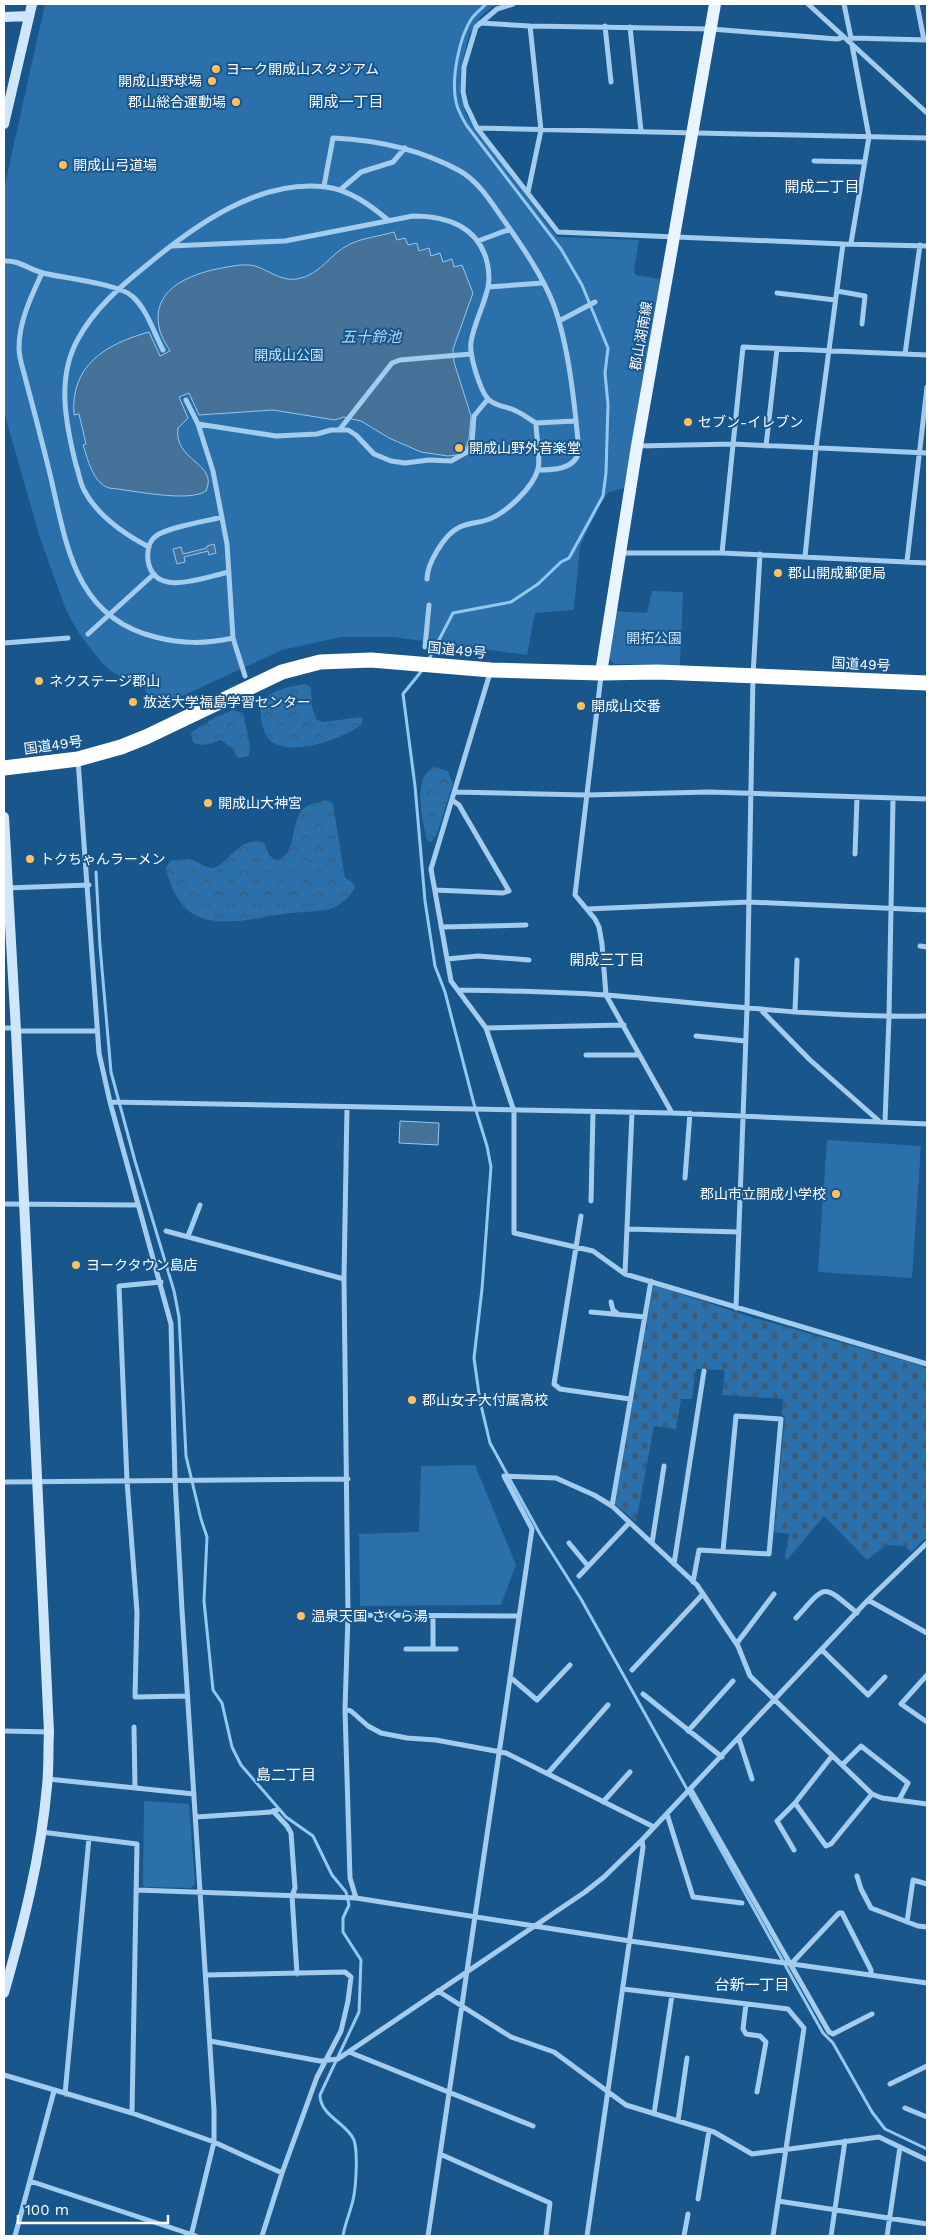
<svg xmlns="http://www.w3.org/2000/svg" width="931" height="2240" font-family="'Work Sans','Noto Sans JP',sans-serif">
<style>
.forest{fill:url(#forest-crowns)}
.cemetery{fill:url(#cemetery-stones)}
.park{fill:#2b70aa}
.water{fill:#467299;stroke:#95c8f0}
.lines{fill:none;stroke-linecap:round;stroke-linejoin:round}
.stream{stroke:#95c8f0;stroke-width:3}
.street{stroke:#a3ccee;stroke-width:5}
.secondary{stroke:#d0e6fa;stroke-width:10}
.primary{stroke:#eaf4ff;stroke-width:12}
.highway{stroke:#fff;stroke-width:15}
.poi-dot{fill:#ffc160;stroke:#18568b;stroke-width:2}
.labels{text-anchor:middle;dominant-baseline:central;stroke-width:4;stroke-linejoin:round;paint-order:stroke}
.poi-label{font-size:14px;fill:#fff;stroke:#18568b;text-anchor:start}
.street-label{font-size:14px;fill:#fff;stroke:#18568b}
.park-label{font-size:14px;fill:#c9e4fa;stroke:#18568b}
.neighbourhood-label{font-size:15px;fill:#fff;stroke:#18568b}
.water-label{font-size:15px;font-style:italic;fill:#aed6f5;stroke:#18568b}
</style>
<defs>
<pattern id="forest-crowns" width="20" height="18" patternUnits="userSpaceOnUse" patternTransform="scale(1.25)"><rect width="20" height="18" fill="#2b70aa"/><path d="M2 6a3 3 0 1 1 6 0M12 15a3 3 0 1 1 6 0" fill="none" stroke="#3f5a72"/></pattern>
<pattern id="cemetery-stones" width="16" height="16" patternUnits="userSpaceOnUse" patternTransform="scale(1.25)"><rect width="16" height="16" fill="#2b70aa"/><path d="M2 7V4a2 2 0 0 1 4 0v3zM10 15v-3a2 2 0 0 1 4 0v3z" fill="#3f5a72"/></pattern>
</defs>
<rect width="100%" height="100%" fill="#18568b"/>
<path class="forest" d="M 305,684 L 311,687 L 312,707 L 317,720 L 323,722 L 362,717 L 362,724 C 345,738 291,758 271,741 C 266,737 264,730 262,724 C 254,693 280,688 305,684 Z
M 233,710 L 243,713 L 250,745 L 249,756 L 240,758 L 236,756 L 234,750 L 221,740 C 211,743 203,748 193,742 L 191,734 L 193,731 L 214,718 Z
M 434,767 L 448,771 L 453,784 L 437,834 L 431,842 L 427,841 C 423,822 411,777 434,767 Z
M 326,800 L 333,804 L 345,878 L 352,882 L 355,887 C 352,893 346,900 340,904 C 328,913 306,911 291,913 C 263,916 216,931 190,912 C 178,904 171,886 167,873 L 166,868 L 170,861 C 178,860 188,857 195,861 C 204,865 203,867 214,868 C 232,860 240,835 264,843 L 269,855 L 275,860 C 298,858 289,821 304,808 C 309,804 319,802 326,800 Z"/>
<path class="cemetery" d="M 657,1286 L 748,1316 L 927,1367 L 927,1506 L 925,1522 L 927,1522 L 927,1537 L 911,1552 L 904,1546 L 887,1545 L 867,1560 L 824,1516 L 787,1560 L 785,1558 L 789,1534 L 774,1532 L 785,1416 L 782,1415 L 783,1399 L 722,1395 L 725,1370 L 696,1369 L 692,1399 L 681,1399 L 676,1429 L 654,1426 L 636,1522 L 615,1504 L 653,1287 Z"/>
<path class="park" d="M 45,4 L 501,4 L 492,7 L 481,16 L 469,35 L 461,68 L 460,95 L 467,116 L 557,237 L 639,240 L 634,271 L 636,275 L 660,279 L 624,488 L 609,492 L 604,497 L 580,546 L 574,610 L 535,613 L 527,655 L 393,637 L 341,637 L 282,650 L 154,709 L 143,684 L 129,681 L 112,672 L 101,662 L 78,632 L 66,610 L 40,538 L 4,412 L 4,189 Z
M 652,591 L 683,592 L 680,665 L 615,664 L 608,659 L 613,611 L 647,613 Z
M 827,1140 L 921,1146 L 912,1278 L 818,1272 Z
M 475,1465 L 516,1565 L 501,1605 L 360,1606 L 359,1534 L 419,1532 L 421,1466 Z
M 144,1801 L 189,1804 L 195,1884 L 191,1888 L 145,1887 L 143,1885 Z"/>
<path class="water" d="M 394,232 L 397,240 L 405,238 L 408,245 L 417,243 L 419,251 L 429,248 L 431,256 L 440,253 L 443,262 L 452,259 L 454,267 L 462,265 L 473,293 L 453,349 L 454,362 L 471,416 L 469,439 L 465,449 L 457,455 L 448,456 L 421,452 L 389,438 L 361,421 L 343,417 L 335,420 L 273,410 L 199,415 L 189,393 L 179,397 L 188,418 L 178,428 C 173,461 219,463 206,491 C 188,503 132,490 109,488 C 93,483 88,460 83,445 L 86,444 L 79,414 L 74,415 C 70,365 106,344 149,332 L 160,356 L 170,351 C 166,344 160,335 159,327 C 152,292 184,277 212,270 C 223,268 238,264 250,265 C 266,267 279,282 297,279 C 321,275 329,254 350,244 C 363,238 380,236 394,232 Z
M 214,544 L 216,553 L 209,555 L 208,551 L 184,557 L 185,562 L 177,564 L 173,549 L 181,547 L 183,554 L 207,548 L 207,546 Z
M 400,1121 L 439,1123 L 438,1145 L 399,1143 Z"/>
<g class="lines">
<path class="stream" d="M 428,661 L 453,613 L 511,602 L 538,584 L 561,562 L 569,558 L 603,496 L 606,473 L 608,405 L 605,373 L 608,348 L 582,285 L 561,249 L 467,126 C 462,118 458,111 456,102 C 451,79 459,37 472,18 C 476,13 482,8 486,4
M 424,668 L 403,694 L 415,786 L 425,901 L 435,966 L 445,992 L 474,1104 L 487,1146 L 491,1167 L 482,1289 L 474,1358 L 480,1401 L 490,1443 L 540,1534 L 581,1599 L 823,2033 L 833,2043 L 872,2112 L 885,2129 L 927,2149
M 96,872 L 100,946 L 111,1072 L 135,1161 L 174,1291 L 179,1317 L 186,1456 L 201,1519 L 207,1537 L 204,1601 L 213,1690 L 222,1703 L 232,1747 L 241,1765 L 286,1817 L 313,1836 L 332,1875 L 346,1892 L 349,1905 L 343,1918 L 343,1932 L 361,1960 L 359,2012 L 320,2095 C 320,2116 347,2123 354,2140 C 358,2152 356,2183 354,2195 C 352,2209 345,2222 343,2236"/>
<path class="street" d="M 513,4 L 497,9 L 476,27 L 464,67 L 463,92 L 466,105 L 477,128 L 558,232 L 843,244 L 927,246
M 808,4 L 927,113
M 844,4 L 851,38
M 917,4 L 924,40
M 480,23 L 530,26 L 711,29 L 837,39 L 844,37
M 605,26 L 611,82
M 630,27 L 641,131
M 848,41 L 851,38 L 927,40
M 477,128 L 927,138
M 814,161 L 865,162
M 324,186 L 333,138 C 377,140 420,149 460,171 C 478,181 491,202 503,219 C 521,245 541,273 553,303 C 569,345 575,407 579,452 C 574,470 552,470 538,470
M 340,190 L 361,172 L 393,162 L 405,148
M 528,192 L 541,130 L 530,26
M 478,241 L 510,229
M 851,243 L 869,137 L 852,45
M 171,246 L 285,241 L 413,216 C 444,216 475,224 486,258 C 489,268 490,277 488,287 C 484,306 474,323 471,342 C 469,355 480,390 488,399 C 496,407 507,406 516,411 C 523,414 529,419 536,423 C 536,437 541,456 538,469 C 533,488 505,514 487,520 C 478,523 466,523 458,528 C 444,535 427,564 427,579
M 4,261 C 19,260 28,269 43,273 C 63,278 119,284 132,296 C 147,309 154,333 163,350
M 42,273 C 31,297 19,321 19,348 C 19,360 24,371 26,381 C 34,410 41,438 48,466 C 66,537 70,616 155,637 C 183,644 205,644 233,638
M 488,287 L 543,283
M 837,291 L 865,296 L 862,324
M 777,293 L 835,300
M 559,321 L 595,302
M 905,354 L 920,245
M 186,400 L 198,424 L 213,471 L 227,544 L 233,638 L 245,676
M 536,423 L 575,421
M 198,424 L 276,436 L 317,434 L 331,430 L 348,430 L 356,435 L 374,454 L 391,461 L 405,463 L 429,460 L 451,461 L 467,452 L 472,442 L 474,416 L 488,399
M 340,429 L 392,363 L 400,360 L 471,354
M 638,446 L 733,444 L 927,453
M 766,446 L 777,349
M 222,517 C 207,521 168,527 156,536 C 149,541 147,551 148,560 C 153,599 205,577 229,572
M 149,547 C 124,534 97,515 84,490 C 80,483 79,473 76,465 C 66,425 56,378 78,339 C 94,309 121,286 147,265 C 194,226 260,178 326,187 C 350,190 370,205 388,220
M 620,553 L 722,553 L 927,563
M 722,553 L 743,347 L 927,355
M 805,557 L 816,448 L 843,244
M 907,561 L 927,387
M 88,634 L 154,574
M 4,643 L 68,638
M 425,647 L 429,605
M 490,673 L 431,869 L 451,981 L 486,1028 L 514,1111 L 514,1233 L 593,1251 L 625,1274 L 927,1364
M 601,676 L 575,895 L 595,919 L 599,927 L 602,944 L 606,995 L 672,1113
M 78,760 L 99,1053 L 110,1102 L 171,1324 L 175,1479 L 182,1610 L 214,2110 L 214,2142 L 191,2236
M 455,792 L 586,795 L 709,792 L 927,799
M 855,854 L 857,798
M 7,888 L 89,885
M 435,890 L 503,893 L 509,891 L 459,805 L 452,800
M 587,909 L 749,902 L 927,910
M 441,927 L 526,925
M 920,946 L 927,947
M 447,959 L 478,956 L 529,960
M 458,990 C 507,991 556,991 606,995 C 713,1004 820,1018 927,1016
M 760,1009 L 810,1060 L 879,1121
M 795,1011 L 797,960
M 4,1028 L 16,1028
M 486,1028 L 624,1025
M 16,1031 L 97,1031
M 696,1036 L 745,1041
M 586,1055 L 639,1055
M 110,1102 L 672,1113 L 927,1124
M 347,1107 L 344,1279 L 348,1615 L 345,1709 L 350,1878 L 356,1898
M 885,1122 L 889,1017 L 893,799
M 685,1178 L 690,1113
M 591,1201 L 593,1112
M 4,1204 L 138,1205
M 581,1216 L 554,1384 L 560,1389 L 630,1399
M 627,1229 L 739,1232
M 166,1231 L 344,1279
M 188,1236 L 200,1205
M 625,1274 L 632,1112
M 161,1282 L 119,1286 L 127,1481 L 137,1612 L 135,1697 L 186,1696
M 611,1302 L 613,1310 L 618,1314
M 736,1308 L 747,1008 L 753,675 L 760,554
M 591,1312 L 645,1317
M 4,1482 L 348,1479
M 612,1506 L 651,1281
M 569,1543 L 588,1566
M 652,1543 L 664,1466
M 674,1564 L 704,1371
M 579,1576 L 629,1523
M 693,1582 L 699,1550 L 769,1554 L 781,1419 L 736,1416 L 723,1551
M 868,1600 L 927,1633
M 348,1615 L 518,1616
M 796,1618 C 827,1584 821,1583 857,1613
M 737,1643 L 774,1594
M 406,1649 L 456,1649
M 433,1649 L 433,1616
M 822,1650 L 868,1695 L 885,1677
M 632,1670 L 703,1594
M 927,1675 L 901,1704 L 927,1722
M 510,1677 L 537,1700 L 570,1665
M 643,1694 L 722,1757
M 345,1709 L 351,1711 L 368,1726 L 381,1733 L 407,1738 L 436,1740 L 506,1753 L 654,1827
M 134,1727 L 135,1788
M 4,1731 L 49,1732
M 688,1731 L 733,1681
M 739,1739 L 752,1779
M 842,1765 L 861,1746 L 908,1783 L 899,1800
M 548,1773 L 608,1705
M 48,1779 L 194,1794
M 691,1790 L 829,2032 L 833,2034 L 872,2014
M 603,1802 L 630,1772
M 795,1803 L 826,1846 L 831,1844 L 872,1794
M 273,1811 L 287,1826 L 291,1833 L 295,1888 L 292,1896 L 297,1974
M 667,1814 L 693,1897 L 742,1903
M 196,1817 L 271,1812 L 277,1810
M 41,1832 L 137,1844 L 132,2113
M 794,1850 L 777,1821 L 795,1803 L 832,1756
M 857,1876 L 861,1889 L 871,1908 L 918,1926 L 927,1927
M 137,1890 L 356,1898 L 630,1941 L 927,1983
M 907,1922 L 913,1880 L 927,1884
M 791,1964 L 839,1913 L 842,1913 L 871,1970 L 871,1975
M 206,1975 L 345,1972 L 351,1977 L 348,2001 L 341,2031 L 317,2077 L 282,2173 L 262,2236
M 623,1989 L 788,2009 L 804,2028 L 773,2236
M 438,1991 L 511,2037 L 554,2052 L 626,2105 L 714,2132 L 752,2154 L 879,2137 L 927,2160
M 746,2004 L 743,2029 L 746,2034 L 760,2036 L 766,2042 L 757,2092
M 210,2041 L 320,2061 L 338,2059 L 585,1892 L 604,1877 L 642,1840 L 868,1600 L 927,1543
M 349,2052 L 533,2126
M 4,2075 L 132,2113 L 214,2142 L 282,2173
M 890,2084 L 927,2066
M 65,2094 L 89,1838
M 905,2108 L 927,2117
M 654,2114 L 672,1995
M 678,2121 L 687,2058
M 440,2154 L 550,2203 L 546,2236
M 30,2181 L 196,2236
M 698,2199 L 709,2131
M 778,2201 L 927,2224
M 15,2236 L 54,2091
M 428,2236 L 532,1529 L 504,1476 L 556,1478 L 594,1495 L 612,1506 L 697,1585 L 738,1646 L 750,1676 L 872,1794 L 882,1798 L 927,1804
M 587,2236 L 643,1847 L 642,1840
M 684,2236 L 688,2214
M 831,2236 L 845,2141
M 887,2236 L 900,2147"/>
<path class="secondary" d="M 4,17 L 29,16
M 4,124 L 32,4
M 4,817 L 16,1031 L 49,1732 C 48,1750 49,1768 47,1786 C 41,1856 23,1926 4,1993"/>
<path class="primary" d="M 601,673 L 637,446 L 715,4"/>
<path class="highway" d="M 4,768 L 78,759 L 121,747 L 146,737 L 282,672 L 320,662 L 371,660 L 491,670 L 601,673 L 658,672 L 927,683"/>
</g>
<g class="poi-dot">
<circle cx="216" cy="69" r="5"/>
<circle cx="212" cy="81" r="5"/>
<circle cx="236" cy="102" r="5"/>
<circle cx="63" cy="165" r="5"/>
<circle cx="688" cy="422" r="5"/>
<circle cx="459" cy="448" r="5"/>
<circle cx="778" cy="573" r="5"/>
<circle cx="39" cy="681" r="5"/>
<circle cx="133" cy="702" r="5"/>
<circle cx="581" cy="706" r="5"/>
<circle cx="208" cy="803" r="5"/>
<circle cx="30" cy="859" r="5"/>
<circle cx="836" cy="1194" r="5"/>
<circle cx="76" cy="1265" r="5"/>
<circle cx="412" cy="1400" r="5"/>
<circle cx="301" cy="1616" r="5"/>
</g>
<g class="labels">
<g class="poi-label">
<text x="226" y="69">ヨーク開成山スタジアム</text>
<text x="202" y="81" text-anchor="end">開成山野球場</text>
<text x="226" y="102" text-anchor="end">郡山総合運動場</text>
<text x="73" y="165">開成山弓道場</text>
<text x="698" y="422">セブン-イレブン</text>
<text x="469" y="448">開成山野外音楽堂</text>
<text x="788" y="573">郡山開成郵便局</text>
<text x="49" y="681">ネクステージ郡山</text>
<text x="143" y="702">放送大学福島学習センター</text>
<text x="591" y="706">開成山交番</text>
<text x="218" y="803">開成山大神宮</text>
<text x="40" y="859">トクちゃんラーメン</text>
<text x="826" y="1194" text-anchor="end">郡山市立開成小学校</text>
<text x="86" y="1265">ヨークタウン島店</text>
<text x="422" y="1400">郡山女子大付属高校</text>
<text x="311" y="1616">温泉天国 さくら湯</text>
</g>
<g class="street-label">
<text transform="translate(641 336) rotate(-80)">郡山湖南線</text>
<text transform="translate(457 650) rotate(6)">国道49号</text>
<text transform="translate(861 664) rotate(3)">国道49号</text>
<text transform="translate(53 745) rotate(-8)">国道49号</text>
</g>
<g class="park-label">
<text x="289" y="355">開成山公園</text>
<text x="654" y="638">開拓公園</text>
</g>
<g class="neighbourhood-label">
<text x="346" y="102">開成一丁目</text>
<text x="822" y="187">開成二丁目</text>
<text x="607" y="960">開成三丁目</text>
<text x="286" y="1775">島二丁目</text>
<text x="752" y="1985">台新一丁目</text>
</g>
<g class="water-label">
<text x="371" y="337">五十鈴池</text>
</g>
</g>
<rect width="931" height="2240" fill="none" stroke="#ffffff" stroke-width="10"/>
<path d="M18 2215v8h150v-8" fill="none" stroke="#ffffff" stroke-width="2.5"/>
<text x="25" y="2215" font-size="15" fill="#ffffff" stroke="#18568b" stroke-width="4" paint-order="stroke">100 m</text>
</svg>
